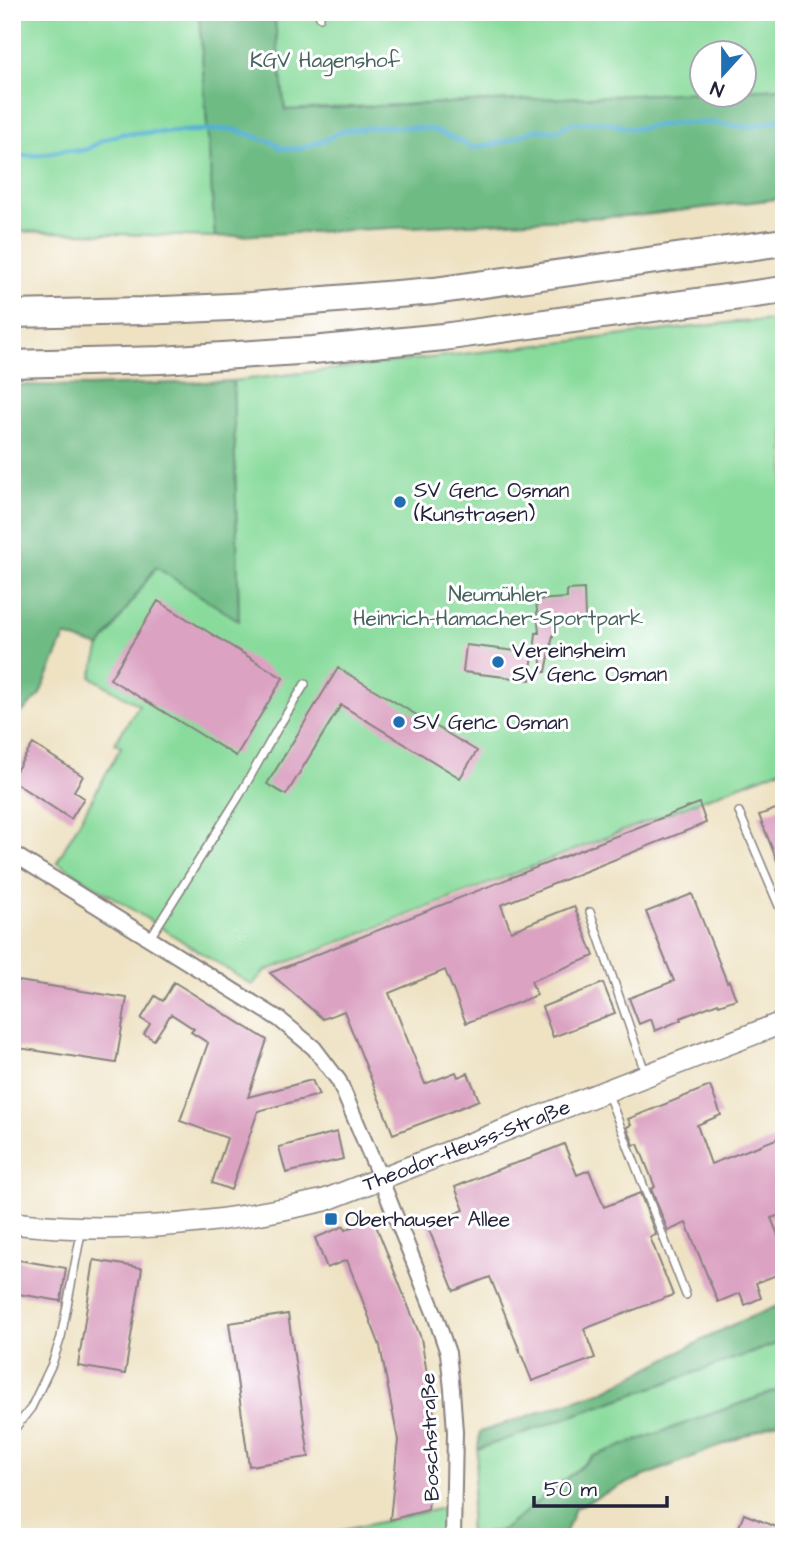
<svg xmlns="http://www.w3.org/2000/svg" width="796" height="1549" font-family="'Architects Daughter',sans-serif">
<style>
.green{fill:#89db9c;stroke:#567e6c;stroke-width:2}
.forest{fill:#6ebb84;stroke:#486e60;stroke-width:2}
.lines{fill:none;stroke-linecap:round;stroke-linejoin:round}
.stream{stroke:#55b1d3;stroke-width:5}
.building{fill:#dba2c2}
.lane-casing{stroke:#88827f;stroke-width:10}
.street-casing{stroke:#88827f;stroke-width:18}
.secondary-casing{stroke:#88827f;stroke-width:24}
.highway-casing{stroke:#88827f;stroke-width:30}
.lane{stroke:#fff;stroke-width:7}
.street{stroke:#fff;stroke-width:14}
.secondary{stroke:#fff;stroke-width:21}
.highway{stroke:#fff;stroke-width:26}
.poi-dot{fill:#1f6fb2;stroke:#fff;stroke-width:2.5}
.labels{text-anchor:middle;dominant-baseline:central;stroke-width:6;stroke-linejoin:round;paint-order:stroke}
.park-label{font-size:21px;fill:#46635d;stroke:#fff}
.poi-label{font-size:21px;fill:#22223b;stroke:#fff;text-anchor:start}
.street-label{font-size:21px;fill:#22223b;stroke:#fff}
</style>
<rect width="100%" height="100%" fill="#fff"/>
<filter id="ink" filterUnits="userSpaceOnUse"><feTurbulence type="fractalNoise" baseFrequency=".0143" numOctaves="2"/><feDisplacementMap in="SourceGraphic" scale="14" xChannelSelector="R" yChannelSelector="G"/><feConvolveMatrix kernelMatrix="1 2 1 2 8 2 1 2 1" color-interpolation-filters="sRGB"/></filter>
<filter id="wash" filterUnits="userSpaceOnUse"><feTurbulence type="fractalNoise" baseFrequency=".00686" numOctaves="4" result="noise"/><feDisplacementMap in="SourceGraphic" scale="28" xChannelSelector="R" yChannelSelector="G"/><feGaussianBlur stdDeviation="1.57" result="paint"/><feColorMatrix in="noise" values="0 0 0 0 0 0 0 0 0 0 0 0 0 0 0 0 0 1.4 0 .05"/><feComposite in="paint" operator="in"/></filter>
<g filter="url(#wash)">
<rect width="100%" height="100%" fill="#eee2c3"/>
<path class="green" d="M 12,12 L 199,12 L 215,237 L 12,231 Z
M 268,12 L 784,12 L 784,88 L 744,90 L 744,52 L 702,52 L 701,92 L 285,110 Z
M 784,320 L 784,768 L 265,971 L 252,985 L 57,862 L 121,747 L 115,743 L 139,705 L 91,677 L 100,647 L 156,567 L 239,620 L 233,381 L 736,322 Z
M 784,1341 L 784,1388 L 594,1456 L 503,1530 L 468,1537 L 478,1449 Z
M 443,1508 L 443,1537 L 313,1537 Z"/>
<path class="forest" d="M 199,12 L 274,12 L 285,110 L 701,92 L 702,94 L 744,94 L 744,90 L 784,88 L 784,198 L 645,215 L 215,237 Z
M 233,381 L 239,621 L 156,567 L 100,647 L 65,636 L 39,696 L 12,722 L 12,385 L 88,386 Z
M 784,1303 L 784,1341 L 478,1449 L 480,1432 L 606,1390 L 730,1326 Z
M 784,1388 L 784,1420 L 620,1486 L 575,1508 L 564,1537 L 473,1537 L 503,1530 L 594,1456 Z"/>
<g class="lines">
<path class="stream" d="M 12,153 L 18,156 L 40,155 L 64,150 L 80,151 L 88,149 L 103,140 L 121,134 L 232,129 L 275,143 L 281,148 L 298,149 L 323,141 L 342,131 L 386,126 L 431,129 L 460,141 L 472,148 L 504,142 L 535,130 L 556,131 L 572,123 L 602,122 L 633,129 L 676,123 L 713,123 L 747,127 L 784,119"/>
</g>
<g id="blocks">
<path class="building" d="M 584,589 L 585,618 L 556,619 L 546,672 L 542,672 L 540,653 L 534,653 L 536,633 L 539,633 L 536,600 L 567,598 L 567,590 Z
M 158,601 L 283,678 L 236,756 L 110,679 Z
M 466,645 L 533,653 L 530,680 L 463,672 Z
M 338,668 L 477,751 L 460,778 L 341,705 L 286,795 L 267,784 Z
M 33,744 L 83,776 L 74,791 L 84,798 L 71,819 L 12,781 L 12,777 Z
M 699,803 L 706,823 L 501,905 L 511,931 L 574,906 L 594,956 L 531,981 L 537,995 L 466,1023 L 445,970 L 389,993 L 425,1084 L 456,1072 L 458,1077 L 468,1073 L 479,1100 L 438,1117 L 393,1134 L 344,1011 L 323,1019 L 270,973 Z
M 784,806 L 784,876 L 783,876 L 759,815 Z
M 692,894 L 727,982 L 729,981 L 736,999 L 719,1005 L 718,1003 L 680,1018 L 681,1020 L 655,1031 L 651,1019 L 639,1024 L 629,998 L 674,981 L 646,912 Z
M 12,980 L 127,998 L 116,1063 L 12,1047 Z
M 174,982 L 267,1040 L 248,1097 L 312,1080 L 319,1095 L 258,1111 L 231,1190 L 212,1183 L 227,1138 L 180,1121 L 208,1043 L 191,1032 L 194,1029 L 171,1014 L 154,1040 L 144,1034 L 150,1024 L 141,1019 L 155,996 L 163,1001 Z
M 603,983 L 615,1013 L 553,1037 L 542,1007 Z
M 710,1086 L 721,1115 L 697,1125 L 711,1164 L 784,1136 L 784,1214 L 771,1218 L 784,1250 L 784,1272 L 756,1283 L 761,1298 L 745,1305 L 740,1293 L 718,1302 L 686,1223 L 668,1231 L 651,1189 L 655,1187 L 638,1144 L 634,1145 L 627,1127 L 631,1125 L 628,1119 Z
M 337,1132 L 343,1159 L 286,1173 L 279,1147 Z
M 564,1144 L 577,1175 L 589,1170 L 604,1207 L 640,1193 L 656,1235 L 650,1237 L 673,1295 L 584,1329 L 595,1358 L 532,1381 L 490,1277 L 454,1291 L 427,1225 L 464,1210 L 455,1187 L 504,1167 L 532,1158 L 532,1157 Z
M 373,1218 L 421,1338 L 436,1426 L 428,1510 L 390,1520 L 398,1440 L 380,1346 L 347,1260 L 327,1268 L 315,1238 L 344,1226 L 345,1230 Z
M 12,1259 L 66,1268 L 61,1301 L 12,1293 Z
M 94,1260 L 142,1268 L 125,1374 L 78,1366 Z
M 288,1314 L 309,1457 L 249,1466 L 229,1323 Z
M 744,1514 L 784,1530 L 784,1537 L 735,1537 Z"/>
</g>
</g>
<g filter="url(#ink)">
<use href="#blocks" fill-opacity="0" stroke="#88827f" stroke-width="2"/>
<g class="lines">
<defs>
<path id="lane" d="M 319,12 L 320,17
M 739,812 L 784,918
M 590,912 L 645,1072
M 150,938 L 238,798 L 279,726 L 305,684
M 607,1092 L 686,1295
M 12,1432 L 31,1408 L 52,1364 L 61,1337 L 82,1228"/>
<path id="street" d="M 12,853 L 279,1019 L 314,1048 L 339,1081 L 381,1180 L 435,1315 L 448,1353 L 452,1389 L 455,1432 L 453,1537"/>
<g id="secondary">
<path id="s1" d="M 12,1223 C 117,1235 223,1224 325,1200 L 784,1022"/>
</g>
<path id="highway" d="M 12,314 L 142,311 L 251,306 L 434,291 L 784,242
M 12,364 L 161,360 L 313,350 L 443,337 L 784,290"/>
</defs>
<use href="#lane" class="lane-casing"/>
<use href="#street" class="street-casing"/>
<use href="#secondary" class="secondary-casing"/>
<use href="#highway" class="highway-casing"/>
<use href="#lane" class="lane"/>
<use href="#street" class="street"/>
<use href="#secondary" class="secondary"/>
<use href="#highway" class="highway"/>
</g>
</g>
<g class="poi-dot">
<circle cx="400" cy="502" r="7"/>
<circle cx="498" cy="662" r="7"/>
<circle cx="399" cy="722" r="7"/>
<rect x="324" y="1212" width="14" height="14" rx="3.5"/>
</g>
<g class="labels">
<g class="park-label">
<text x="325" y="60">KGV Hagenshof</text>
<text x="498" y="594">Neumühler<tspan x="498" dy="24">Heinrich-Hamacher-Sportpark</tspan></text>
</g>
<g class="poi-label">
<text x="414" y="490">SV Genc Osman<tspan x="414" dy="24">(Kunstrasen)</tspan></text>
<text x="512" y="650">Vereinsheim<tspan x="512" dy="24">SV Genc Osman</tspan></text>
<text x="413" y="722">SV Genc Osman</text>
<text x="345" y="1219">Oberhauser Allee</text>
</g>
<g class="street-label">
<text stroke="none"><textPath href="#s1" startOffset="467">Theodor-Heuss-Straße</textPath></text>
<text transform="translate(430 1437) rotate(-92)">Boschstraße</text>
</g>
</g>
<rect width="796" height="1549" fill="none" stroke="#fff" stroke-width="42"/>
<g transform="translate(723 74) rotate(201)"><circle r="33" fill="#ffffff" stroke="#a7a7b1" stroke-width="2"/>
<path d="M0-5L12 26L0 18L-12 26Z" fill="#1f6fb2"/>
<text y="-10" font-size="19" font-weight="bold" text-anchor="middle" fill="#22223b">N</text>
</g>
<path d="M534 1496v10h133v-10" fill="none" stroke="#22223b" stroke-width="3.5"/>
<text x="544" y="1496" font-size="21" fill="#22223b" stroke="#ffffff" stroke-width="5" paint-order="stroke">50 m</text>
</svg>
